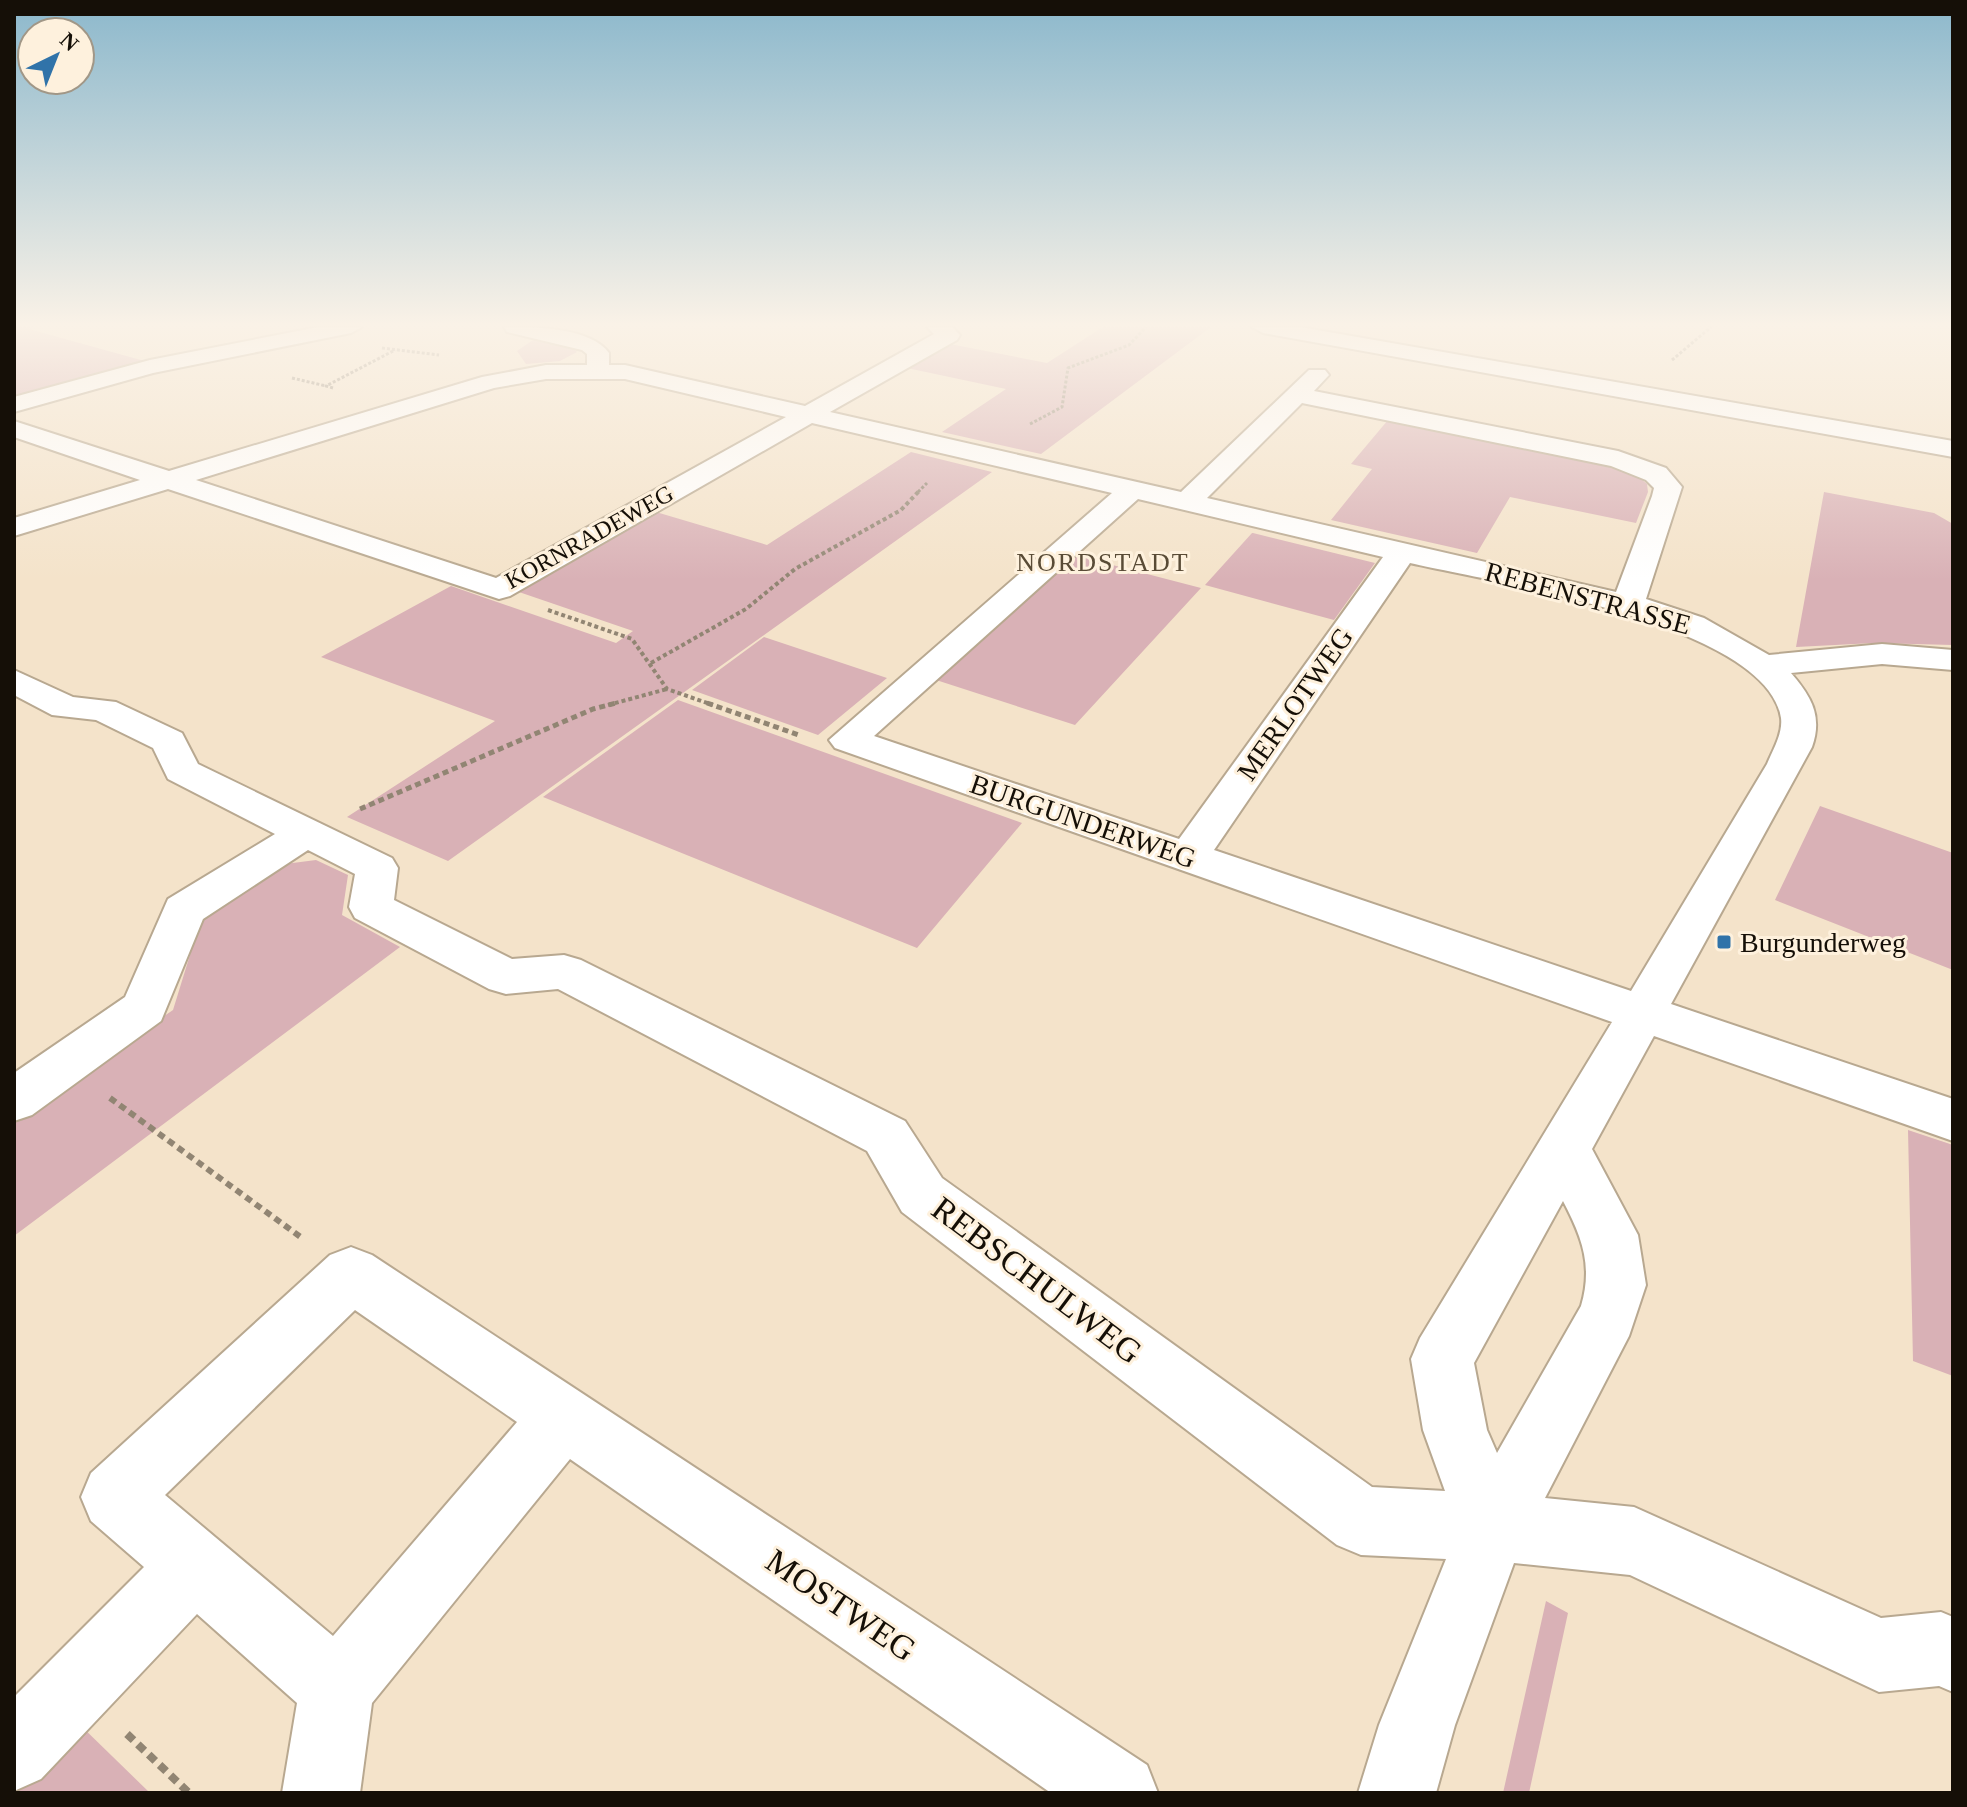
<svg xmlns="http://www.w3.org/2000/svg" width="1967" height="1807" font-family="Georgia,serif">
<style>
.green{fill:#d9b1b6}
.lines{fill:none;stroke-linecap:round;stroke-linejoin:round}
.street-casing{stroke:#b8a890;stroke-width:4}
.path-far4{stroke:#918573;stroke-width:3;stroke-dasharray:3 2;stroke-linecap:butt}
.path-far3{stroke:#918573;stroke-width:4;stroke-dasharray:4 3;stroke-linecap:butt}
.path-far2{stroke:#918573;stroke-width:5;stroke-dasharray:6 4;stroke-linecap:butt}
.path-far1{stroke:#918573;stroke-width:6;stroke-dasharray:7 5;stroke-linecap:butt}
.path{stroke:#918573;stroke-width:8;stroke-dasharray:9 6;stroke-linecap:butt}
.street{fill:#fff;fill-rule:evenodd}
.poi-dot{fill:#3073a9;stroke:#fef1dd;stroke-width:3}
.labels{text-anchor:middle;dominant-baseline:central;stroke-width:6;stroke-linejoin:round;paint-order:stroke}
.far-street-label{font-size:24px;fill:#150f07;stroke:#fef1dd}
.far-neighbourhood-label{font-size:26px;letter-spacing:2px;fill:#594b36;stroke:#fef1dd}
.street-label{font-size:28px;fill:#150f07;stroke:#fef1dd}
.poi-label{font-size:28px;fill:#150f07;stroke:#fef1dd;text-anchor:start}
.near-street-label{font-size:34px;fill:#150f07;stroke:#fef1dd}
</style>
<rect width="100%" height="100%" fill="#f4e3ca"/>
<path class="green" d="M 14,327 L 33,327 L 29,329 L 148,362 L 14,400 Z
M 1103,327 L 1211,327 L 1041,454 L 942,432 L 1006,389 L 907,368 L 950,344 L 1047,363 Z
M 536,338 L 572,348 L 577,352 L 560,361 L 526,364 L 517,351 Z
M 1388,420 L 1608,463 L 1634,473 L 1647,484 L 1648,492 L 1636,523 L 1510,497 L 1477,553 L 1331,520 L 1372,469 L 1351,464 Z
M 911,452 L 992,472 L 448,861 L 347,817 L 495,721 L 321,657 L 451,586 L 616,643 L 633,631 L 516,591 L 656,512 L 767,545 Z
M 1824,492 L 1934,513 L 1953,524 L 1953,645 L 1874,643 L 1796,647 Z
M 1252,533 L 1253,533 L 1375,563 L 1334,620 L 1205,585 Z
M 1074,555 L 1201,588 L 1075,725 L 933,679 Z
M 764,637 L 887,678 L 818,735 L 692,690 Z
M 678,700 L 1022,823 L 917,948 L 543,797 Z
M 1820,806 L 1953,853 L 1953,970 L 1775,900 Z
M 316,860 L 348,875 L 342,915 L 400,947 L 14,1236 L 14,1119 L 173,1010 L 202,916 L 285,864 Z
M 1908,1130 L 1953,1145 L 1953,1376 L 1913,1361 Z
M 1546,1601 L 1568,1613 L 1529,1793 L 1503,1793 Z
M 75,1720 L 150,1793 L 14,1793 L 14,1783 Z"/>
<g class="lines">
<defs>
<path id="street" d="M 318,327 L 362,327 L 351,333 L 153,373 L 14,412 L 14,397 L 150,360 Z
M 504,327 C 534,327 590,327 609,353 L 609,365 L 625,365 L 805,406 L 934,334 L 927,327 L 952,327 L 960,335 L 957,340 L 830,412 L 1181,492 L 1309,370 L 1325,370 L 1329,375 L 1314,391 L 1618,451 L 1666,468 L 1682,487 L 1646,599 L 1704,618 L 1769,655 L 1882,644 L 1953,650 L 1953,670 L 1882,664 L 1791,673 C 1811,696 1823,716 1812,747 L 1671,1004 L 1953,1099 L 1953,1141 L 1654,1036 L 1592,1149 L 1638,1235 L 1646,1285 L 1629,1336 L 1545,1498 L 1634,1507 L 1881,1618 L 1941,1612 L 1953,1617 L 1953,1692 L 1939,1686 L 1879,1692 L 1630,1575 L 1514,1563 L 1455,1725 L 1436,1793 L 1358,1793 L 1379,1725 L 1446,1559 L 1361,1555 L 1337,1545 L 902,1212 L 867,1151 L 558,989 L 506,994 L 489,989 L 355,918 L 349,907 L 355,874 L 308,850 L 203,919 L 161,1021 L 32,1115 L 14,1121 L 14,1073 L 125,997 L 168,899 L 275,834 L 168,779 L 153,748 L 96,720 L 52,715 L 14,695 L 14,670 L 73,697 L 116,702 L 182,733 L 198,764 L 392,858 L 398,868 L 394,900 L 512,959 L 564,955 L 581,960 L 905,1121 L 942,1178 L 1372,1487 L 1445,1491 L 1423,1430 L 1411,1359 L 1420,1338 L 1612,1022 L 835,748 L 829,740 L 1112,493 L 812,423 L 510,596 L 499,599 L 168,489 L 14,536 L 14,518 L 140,480 L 14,437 L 14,421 L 169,471 L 482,377 L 546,365 L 587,365 L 587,354 L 582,350 L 507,332 ZM 546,379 L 625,379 L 786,417 L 496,578 L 196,480 L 494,388 ZM 1302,403 L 1611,466 L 1646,480 L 1654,488 L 1652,496 L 1616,592 L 1207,498 ZM 1138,499 L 1383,557 L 1179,839 L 874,736 ZM 1410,563 C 1488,581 1767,624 1781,718 C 1783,733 1773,750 1767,764 L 1631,991 L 1214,850 ZM 1563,1201 C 1582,1237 1593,1266 1581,1306 L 1497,1453 L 1487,1430 L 1474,1363 Z
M 1252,327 L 1300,327 L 1953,441 L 1953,457 L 1263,333 Z
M 351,1247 L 372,1255 L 1147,1765 L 1158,1793 L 1051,1793 L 570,1459 L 372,1703 L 360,1793 L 282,1793 L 297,1703 L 197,1614 L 41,1779 L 14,1791 L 14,1697 L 144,1567 L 91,1521 L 81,1497 L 91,1473 L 330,1255 ZM 355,1310 L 517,1422 L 333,1636 L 165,1495 Z"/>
</defs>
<use href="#street" class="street-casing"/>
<path class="path-far4" d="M 382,348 L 439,355
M 1672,360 L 1711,327
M 292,378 L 326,386
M 333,388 L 326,386 L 395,350
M 1030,424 L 1062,407 L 1068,368 L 1129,345 L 1146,327
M 918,492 L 927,483"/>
<path class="path-far3" d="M 548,610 L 632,639 L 667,689 L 713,705
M 651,663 L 746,609 L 795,569 L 901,510 L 920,490
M 608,705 L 667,689"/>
<path class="path-far2" d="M 707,703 L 799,735
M 360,809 L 593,709 L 616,703"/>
<path class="path-far1" d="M 110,1098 L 302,1238"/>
<path class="path" d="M 127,1734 L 189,1793"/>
<use href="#street" class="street"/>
</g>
<linearGradient id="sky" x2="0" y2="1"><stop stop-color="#8cb8cc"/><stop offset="0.56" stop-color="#faf2e7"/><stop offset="1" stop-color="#faf2e7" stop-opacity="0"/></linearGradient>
<rect width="1967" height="580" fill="url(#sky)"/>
<rect class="poi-dot" x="1716" y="934" width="16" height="16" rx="4"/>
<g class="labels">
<g class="far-street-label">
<text transform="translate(589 537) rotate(-29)">KORNRADEWEG</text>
</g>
<g class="far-neighbourhood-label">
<text x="1103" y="562">NORDSTADT</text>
</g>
<g class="street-label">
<text transform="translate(1588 598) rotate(15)">REBENSTRASSE</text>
<text transform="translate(1295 704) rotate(-55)">MERLOTWEG</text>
<text transform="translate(1083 821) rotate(19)">BURGUNDERWEG</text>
</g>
<g class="poi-label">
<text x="1740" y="942">Burgunderweg</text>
</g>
<g class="near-street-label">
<text transform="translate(1037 1280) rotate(37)">REBSCHULWEG</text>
<text transform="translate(841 1605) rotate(34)">MOSTWEG</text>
</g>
</g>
<rect width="1967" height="1807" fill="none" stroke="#150f07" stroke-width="32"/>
<g transform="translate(56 56) rotate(43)"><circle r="38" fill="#fef1dd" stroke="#a19787" stroke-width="2"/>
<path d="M0-6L14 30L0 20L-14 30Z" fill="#3073a9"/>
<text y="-12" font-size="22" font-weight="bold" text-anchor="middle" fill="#150f07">N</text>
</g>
</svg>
